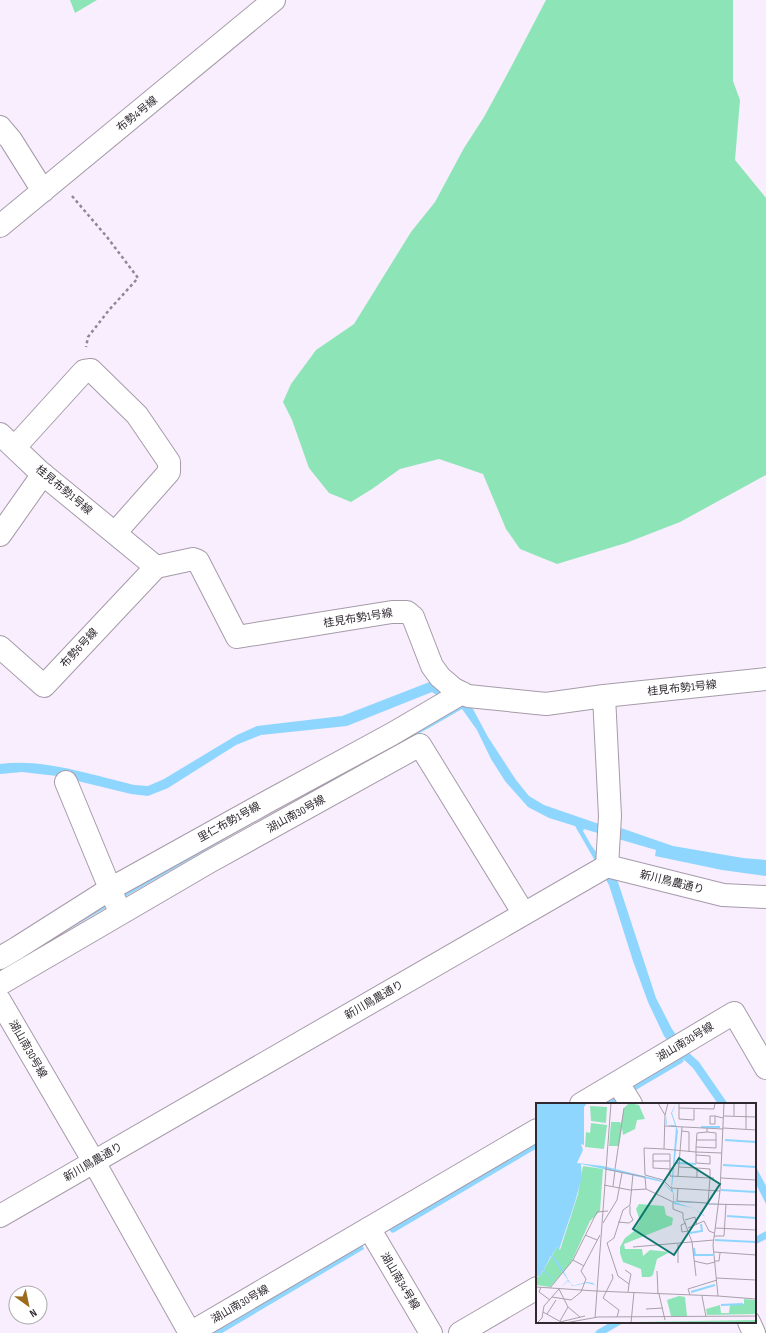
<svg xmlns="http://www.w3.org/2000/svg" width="766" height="1333" font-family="'Sofia Sans Condensed','Noto Sans JP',sans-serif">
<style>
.green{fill:#8de5b7}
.water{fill:#8fd6ff}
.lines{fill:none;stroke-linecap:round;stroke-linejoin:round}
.stream{stroke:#8fd6ff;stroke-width:7}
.minor-casing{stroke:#a69ba9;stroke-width:24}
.path{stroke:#8f8892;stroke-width:2.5;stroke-dasharray:3 3;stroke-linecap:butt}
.minor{stroke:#fff;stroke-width:22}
.labels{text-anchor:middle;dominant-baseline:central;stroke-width:3.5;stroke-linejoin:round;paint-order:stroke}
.street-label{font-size:11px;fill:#2f2a30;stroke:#fff}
.inset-river{fill:none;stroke:#8fd6ff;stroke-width:2}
.inset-road{fill:none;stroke:#a8a0ab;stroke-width:1}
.view{fill:#0f766e;fill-opacity:0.15;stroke:#0f766e;stroke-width:2}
.inset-edge{fill:none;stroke:#2f2a30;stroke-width:2}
</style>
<rect width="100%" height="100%" fill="#f9eefd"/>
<path class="green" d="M 70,0 L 97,0 L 75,13 Z
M 546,0 L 733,0 L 733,81 L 740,100 L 735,160 L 766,198 L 766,475 L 680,522 L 626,543 L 557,564 L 520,549 L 506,529 L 483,474 L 439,459 L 400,469 L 372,489 L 351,502 L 329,493 L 309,468 L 292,420 L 283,402 L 291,384 L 316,350 L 354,324 L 411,232 L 435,202 L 464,148 L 484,117 L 510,69 Z"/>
<path class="water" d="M 432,681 L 466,702 L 473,709 L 488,737 L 516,780 L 529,796 L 544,805 L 602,825 L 621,828 L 673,846 L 743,858 L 766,860 L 766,876 L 722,870 L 655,856 L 656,850 L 584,829 L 583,831 L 591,845 L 618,882 L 656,998 L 672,1029 L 688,1052 L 699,1062 L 728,1104 L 718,1104 L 693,1068 L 682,1058 L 664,1036 L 648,1002 L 633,961 L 609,885 L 575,826 L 549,818 L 528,807 L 505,781 L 491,759 L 477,730 L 462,709 L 429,728 L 282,806 L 0,969 L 0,961 L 445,701 L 432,692 L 347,726 L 261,735 L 236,745 L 168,788 L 148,796 L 131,794 L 57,776 L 22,772 L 0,774 L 0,764 C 42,758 93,775 134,785 L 148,786 L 164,779 L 237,735 L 257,726 L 342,716 Z
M 755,1165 L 766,1186 L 766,1204 L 755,1182 Z
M 362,1244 L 364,1249 L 222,1333 L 214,1333 L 213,1331 Z"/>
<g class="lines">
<path class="stream" d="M 605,1104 L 680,1060
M 393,1229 L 537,1144
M 755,1241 L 766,1235
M 599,1333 L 618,1322"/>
<defs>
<path id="minor" d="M 0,127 L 11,140 L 43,191
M 0,226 L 274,0
M 0,434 L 39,471 L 156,567 L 193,559 L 198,561 L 237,637 L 392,612 L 407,612 L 413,617 L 432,666 L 440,677 L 454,689 L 468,696 L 546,704 L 604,696 L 766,679
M 15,447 L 84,371 L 91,370 L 137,415 L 169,462 L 169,472 L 115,533
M 0,535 L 43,474
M 0,647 L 44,686 L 156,567
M 604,696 L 610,816 L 607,866
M 66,782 L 116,903
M 0,958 L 17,948 L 110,889 L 265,803 L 392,734 L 462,693
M 0,984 L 209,862 L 420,745 L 524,914
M 0,1001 L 94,1162 L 190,1333 L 537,1130
M 618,1083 L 631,1104
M 581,1104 L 734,1013 L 766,1068
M 0,1216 L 607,866 L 723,895 L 766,897
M 369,1228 L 431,1333
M 749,1322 L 754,1333
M 460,1333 L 537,1288"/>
</defs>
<use href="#minor" class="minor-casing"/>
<path class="path" d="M 72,196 L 107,237 L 138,278 L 109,310 L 88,337 L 86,347"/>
<use href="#minor" class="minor"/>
</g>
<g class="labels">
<g class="street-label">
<text transform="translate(137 114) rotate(-39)">布勢4号線</text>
<text transform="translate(64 490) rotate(40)">桂見布勢1号線</text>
<text transform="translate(358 618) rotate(-9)">桂見布勢1号線</text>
<text transform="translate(79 648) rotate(-47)">布勢6号線</text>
<text transform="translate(682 688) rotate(-6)">桂見布勢1号線</text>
<text transform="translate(296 814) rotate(-29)">湖山南30号線</text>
<text transform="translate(229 822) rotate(-29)">里仁布勢1号線</text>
<text transform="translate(672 882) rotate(14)">新川鳥農通り</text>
<text transform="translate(374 1000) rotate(-30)">新川鳥農通り</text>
<text transform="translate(685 1042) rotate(-31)">湖山南30号線</text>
<text transform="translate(28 1049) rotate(60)">湖山南30号線</text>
<text transform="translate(93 1162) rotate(-30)">新川鳥農通り</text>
<text transform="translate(400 1281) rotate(59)">湖山南34号線</text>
<text transform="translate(240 1304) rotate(-30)">湖山南30号線</text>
</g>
</g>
<g transform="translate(536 1103)">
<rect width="220" height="220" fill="#f9eefd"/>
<path d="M 93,0 L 103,2 L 109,16 L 101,17 L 99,26 L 87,32 L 86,25 L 83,43 L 73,43 L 75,19 L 84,19 L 85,21 L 88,5 ZM 54,3 L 71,4 L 70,20 L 55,18 ZM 55,20 L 71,22 L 68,46 L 49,44 L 50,29 L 54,30 ZM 47,63 L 67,66 L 64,108 L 54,118 L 35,160 L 14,184 L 0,182 L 0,174 L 4,173 L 21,144 L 24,147 L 42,91 ZM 103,101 L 128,103 L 130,112 L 137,115 L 136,122 L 88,141 L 89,146 L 106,146 L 107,153 L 114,147 L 134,149 L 121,156 L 117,172 L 114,174 L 106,174 L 105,166 L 87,159 L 84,150 L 84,144 L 89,135 L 97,129 L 104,118 L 100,106 ZM 143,193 L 149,194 L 151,213 L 135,213 L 131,197 ZM 208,196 L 220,197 L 220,211 L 171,212 L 170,206 L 184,202 L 185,210 L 193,210 L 194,202 L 208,201 ZM 220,217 L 220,220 L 97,220 L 98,219 Z" fill="#8de5b7"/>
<path d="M 0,0 L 51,0 L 48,4 L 48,42 L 45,41 L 47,47 L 41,60 L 67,63 L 124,77 L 135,87 L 140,24 L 131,22 L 130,21 L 130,12 L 131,22 L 139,22 L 135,10 L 140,0 L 136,10 L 142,28 L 136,84 L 138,93 L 138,98 L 220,103 L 138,99 L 157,105 L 168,112 L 169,118 L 168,113 L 157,105 L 138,101 L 137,98 L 137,90 L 126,79 L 45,61 L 46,74 L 39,99 L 23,147 L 21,144 L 16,152 L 22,159 L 36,183 L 51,179 L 57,180 L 59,182 L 51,180 L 37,183 L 32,178 L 25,184 L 32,177 L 15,153 L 8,166 L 22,184 L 7,167 L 4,173 L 0,173 Z" fill="#8fd6ff"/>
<path class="inset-river" d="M 165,24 L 184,24M 189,37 L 220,39M 139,60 L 160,61M 187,62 L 220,64M 185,87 L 220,89M 191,113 L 220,115M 154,130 L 166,128 L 165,121M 179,137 L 220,139M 158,145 L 159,152 L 177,152M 155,189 L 179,182M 185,202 L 207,201"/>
<path class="inset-road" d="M 122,0 L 129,12 L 128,46 L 108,45 L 109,72 L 127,77 L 135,85 L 184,88M 143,0 L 143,5 L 178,6 L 179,0M 210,0 L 210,26M 143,5 L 143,16 L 158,17 L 158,6M 129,12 L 132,0M 179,13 L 179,21 L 174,21 L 174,13 L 179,13 L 187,15M 188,13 L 220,14M 198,13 L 198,0M 129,23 L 187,26M 187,25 L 220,27M 146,28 L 153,29 L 153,49M 171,29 L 180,30 L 180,45 L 160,44 L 161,30 L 171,29 L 171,25M 161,37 L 180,37M 160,44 L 160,49 L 186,50M 128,46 L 160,49 L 160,60 L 174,61 L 174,53 L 160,52M 117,58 L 134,58M 143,64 L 161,65M 69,66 L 109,74M 79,66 L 88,5M 134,66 L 117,65 L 117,51 L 134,51 L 134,73 L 174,75 L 172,100 L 141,98 L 142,85M 142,73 L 146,24M 109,74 L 110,86M 161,74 L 161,65 L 174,66 L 174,75 L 178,75M 185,75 L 220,77M 68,82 L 94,87 L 110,86 L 137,99 L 137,106 L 147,110 L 147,115 L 156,139 L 160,173M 77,83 L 79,68M 171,101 L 220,102M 149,117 L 159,114 L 161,122M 82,119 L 93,120 L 97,117 L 94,111 L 94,103M 67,120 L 81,97 L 86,70M 150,120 L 145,122 L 146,129 L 152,128M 152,125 L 168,118 L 173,128 L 178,130M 179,125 L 220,127M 49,132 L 61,137M 178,133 L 188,133 L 190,101M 142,141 L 142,160M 97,144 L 178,137M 178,149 L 220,152M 37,157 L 48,163M 158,158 L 171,161 L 179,159M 179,158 L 183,158 L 184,150M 89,167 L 95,171 L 93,181M 121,168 L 122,191M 76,171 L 77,175 L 67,195 L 83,207 L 81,214M 180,175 L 220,177M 0,184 L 60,188M 5,184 L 3,189 L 14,197M 14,185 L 37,157 L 61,109 L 72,108M 60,188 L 182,193 L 177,142 L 184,88 L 188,0M 92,189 L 93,181 L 82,173 L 71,140 L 78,135 L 87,107 L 94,102 L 97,71M 123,191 L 129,217M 154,192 L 152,186 L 181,177M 166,193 L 170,214M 182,193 L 220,196M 16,194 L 35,197 L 45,189 L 50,176 L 45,168 L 64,132M 110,206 L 127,205M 7,209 L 25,219M 11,211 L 20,197M 59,215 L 75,0M 24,218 L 32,204M 24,219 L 49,213M 1,220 L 6,215 L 8,203 L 23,186 L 32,204 L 44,214M 29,220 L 62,214 L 220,213M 42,220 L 92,220M 95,220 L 98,189"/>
<path class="view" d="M 143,55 L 184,81 L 138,152 L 97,126 Z"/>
<rect width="220" height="220" class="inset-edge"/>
</g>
<g transform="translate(28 1305) rotate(147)"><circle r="19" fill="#ffffff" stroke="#acaaac"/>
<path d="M0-3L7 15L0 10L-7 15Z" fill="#9b6a1d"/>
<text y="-6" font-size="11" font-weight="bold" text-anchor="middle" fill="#2f2a30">N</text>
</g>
</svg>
